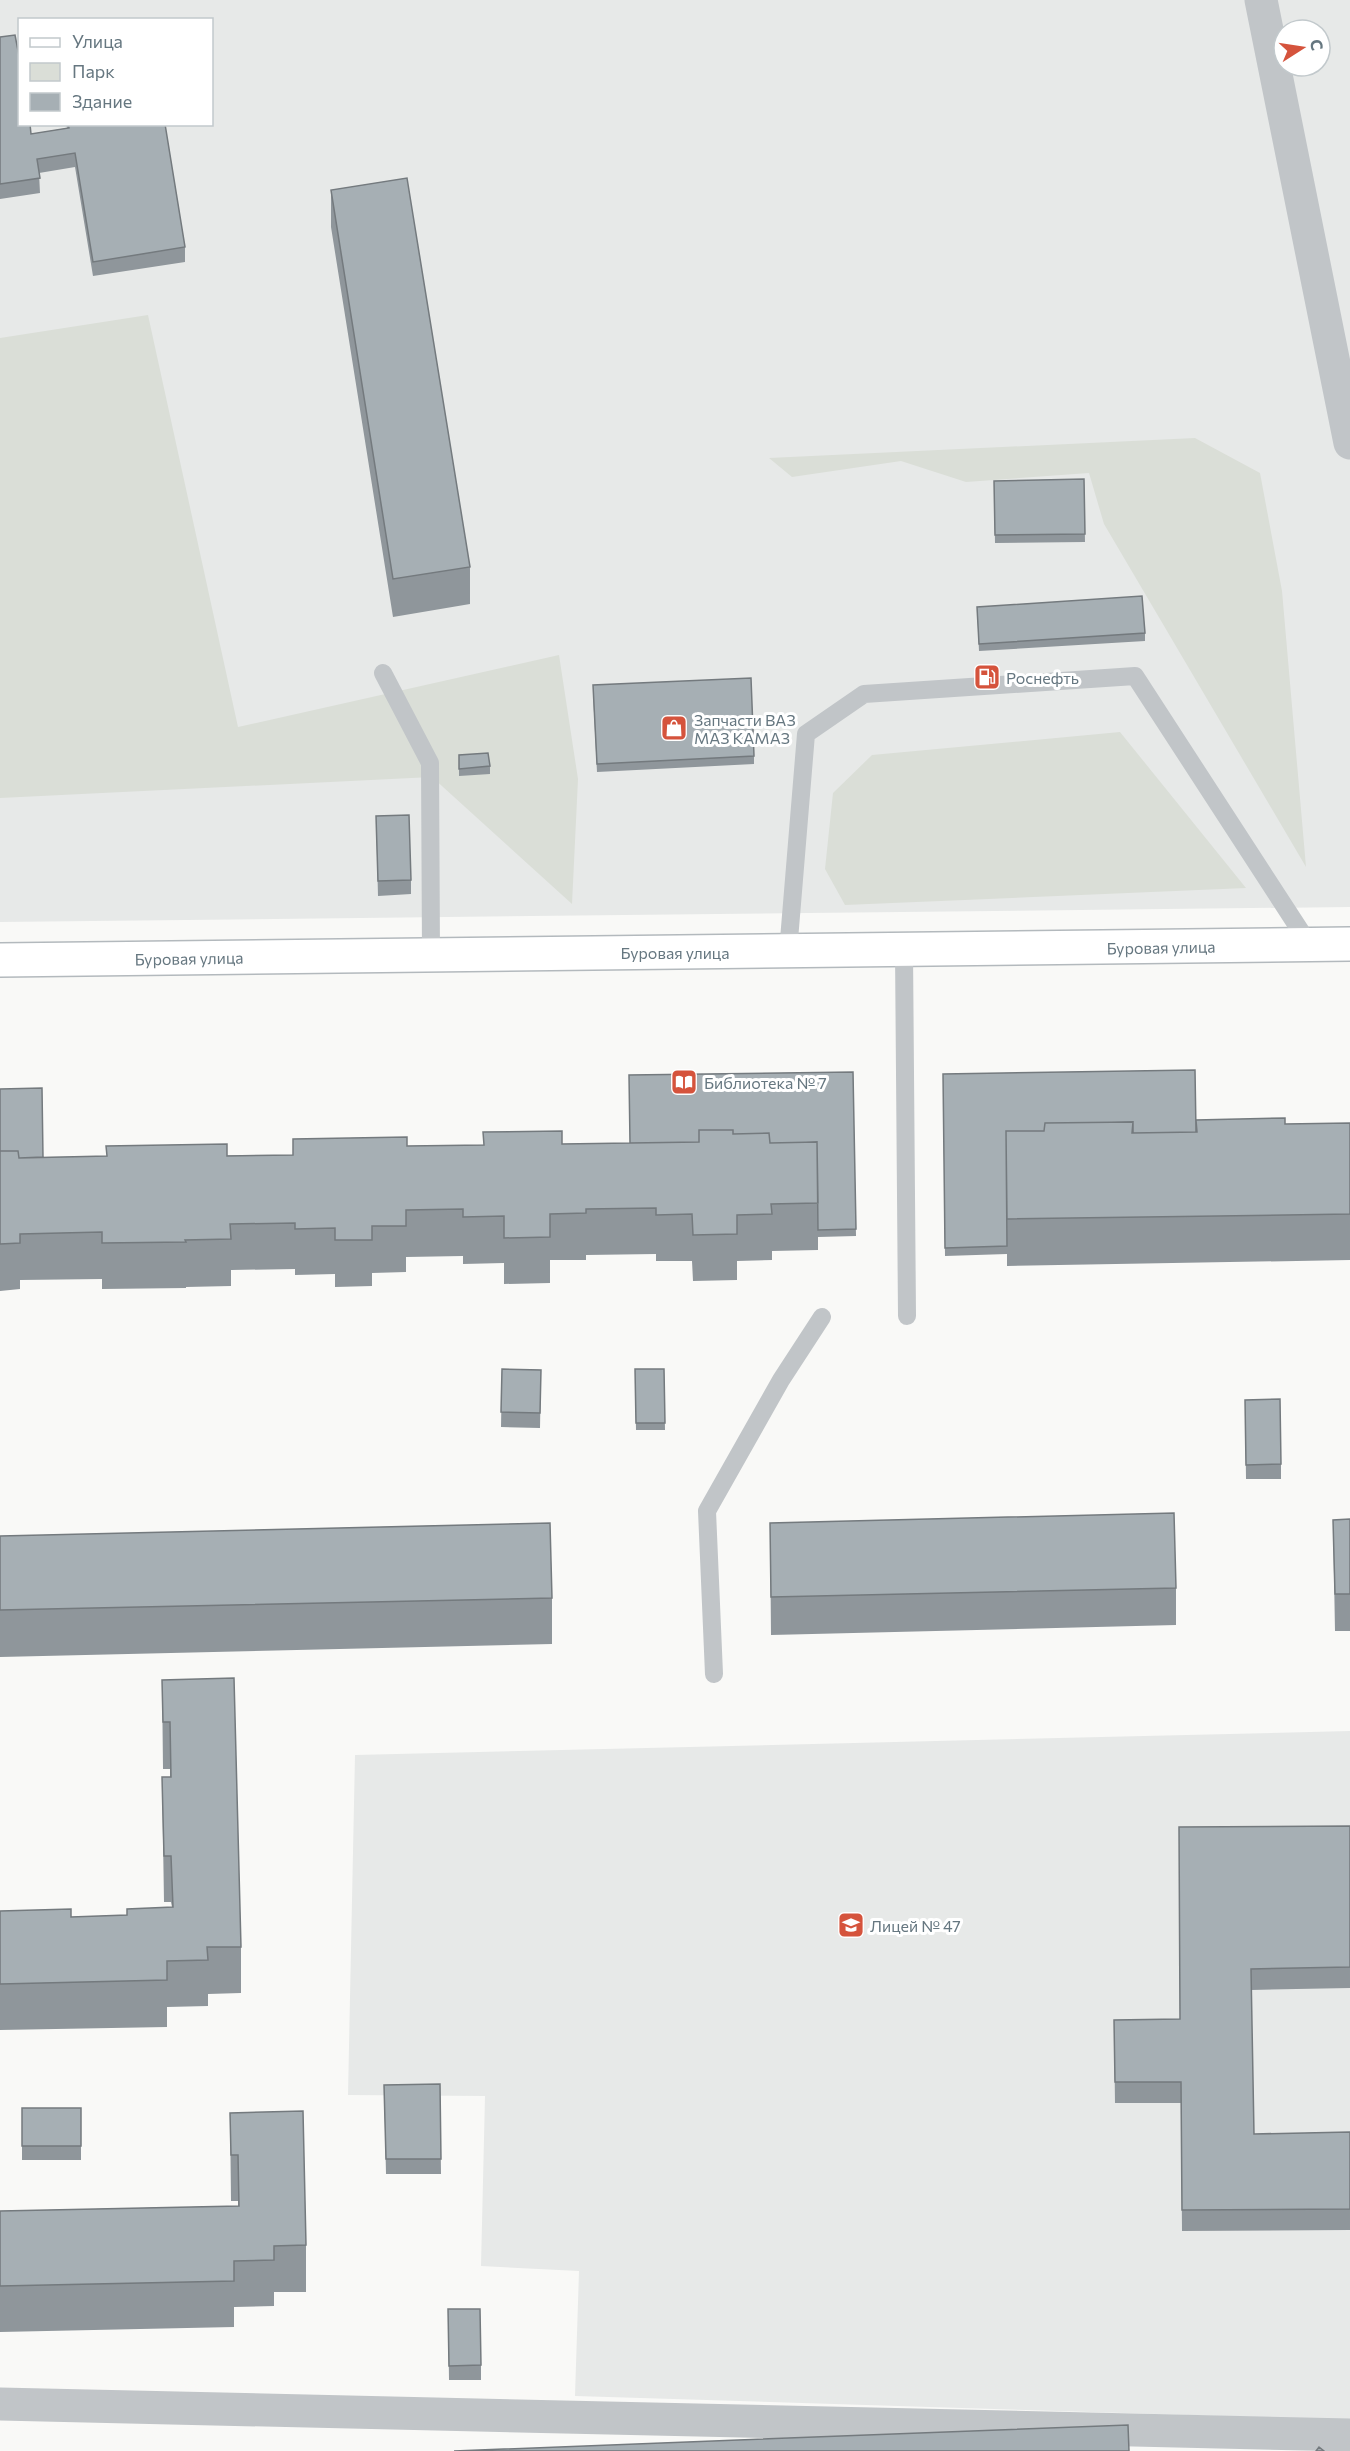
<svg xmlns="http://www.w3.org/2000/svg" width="1350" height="2451" font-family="Commissioner,sans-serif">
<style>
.built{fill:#e7e9e8;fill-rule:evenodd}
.green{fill:#daded7}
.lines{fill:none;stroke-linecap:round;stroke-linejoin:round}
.secondary-casing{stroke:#b3b9bd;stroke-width:36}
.service{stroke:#c1c5c8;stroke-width:18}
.minor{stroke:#c1c5c8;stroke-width:33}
.secondary{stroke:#fff;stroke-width:33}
.wall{fill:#8f969b}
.building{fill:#a6afb4;stroke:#747a7e;stroke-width:1.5}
.labels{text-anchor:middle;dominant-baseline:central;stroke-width:6;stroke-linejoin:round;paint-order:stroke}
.poi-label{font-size:16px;fill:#667780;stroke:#fff;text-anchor:start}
.street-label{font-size:16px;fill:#667780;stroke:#fff}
</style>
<rect width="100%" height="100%" fill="#f9f9f7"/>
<path class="built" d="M 0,0 L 1350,0 L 1350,907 L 0,922 ZM 20,20 L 212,20 L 212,124 L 20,124 ZM 1284,30 L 1320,30 L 1320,66 L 1284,66 Z
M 1350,1731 L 1350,2420 L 575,2396 L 579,2271 L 481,2266 L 485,2096 L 348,2095 L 355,1755 Z"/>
<path class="green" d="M 148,315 L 238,727 L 559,655 L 578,779 L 572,904 L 432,777 L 0,798 L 0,338 Z
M 1195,438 L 1260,473 L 1282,591 L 1306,867 L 1104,524 L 1089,473 L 966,482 L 901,461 L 792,477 L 769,458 Z
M 1120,732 L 1246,888 L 845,905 L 825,869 L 833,793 L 872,755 Z"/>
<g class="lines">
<defs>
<path id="secondary" d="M 0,960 L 1350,944"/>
</defs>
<use href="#secondary" class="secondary-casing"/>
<path class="service" d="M 383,673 L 430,763 L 431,955
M 904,951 L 907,1316
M 788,952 L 806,734 L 864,694 L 1135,676 L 1309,944
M 714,1674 L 707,1511 L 781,1380 L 822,1317"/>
<path class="minor" d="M 1261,0 L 1350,443
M 0,2404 L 1350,2435"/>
<use href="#secondary" class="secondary"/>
</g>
<path class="wall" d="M 0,37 L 31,134 L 67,128 L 66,124 L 165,124 L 185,247 L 185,262 L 93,276 L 75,167 L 39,173 L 40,193 L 0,199 Z
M 331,190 L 470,567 L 470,604 L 393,617 L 331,227 Z
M 1084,479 L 1085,542 L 995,543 L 994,481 Z
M 977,607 L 1145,633 L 1145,641 L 979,651 Z
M 593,693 L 754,756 L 754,764 L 597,772 Z
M 459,755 L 490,766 L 490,774 L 459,776 Z
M 376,816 L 411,880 L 411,894 L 378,896 Z
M 853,1072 L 856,1236 L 818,1237 L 818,1250 L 772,1251 L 772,1260 L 737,1261 L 737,1280 L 693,1281 L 692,1261 L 656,1261 L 656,1254 L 586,1255 L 586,1260 L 550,1260 L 550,1283 L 504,1284 L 504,1263 L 463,1264 L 463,1256 L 406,1257 L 406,1272 L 372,1273 L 372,1286 L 335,1287 L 335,1274 L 295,1275 L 295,1269 L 231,1270 L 231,1286 L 186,1287 L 186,1288 L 102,1289 L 102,1279 L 20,1280 L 20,1289 L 0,1291 L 0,1089 L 43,1157 L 293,1155 L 407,1146 L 630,1143 Z
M 943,1074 L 1196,1132 L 1285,1124 L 1350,1123 L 1350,1260 L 1007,1266 L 1007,1254 L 945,1256 Z
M 502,1369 L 541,1370 L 540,1428 L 501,1427 Z
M 635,1369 L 664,1369 L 665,1430 L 636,1430 Z
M 1245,1400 L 1281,1464 L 1281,1479 L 1246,1479 Z
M 1350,1519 L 1350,1631 L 1335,1631 L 1333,1520 Z
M 770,1523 L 1176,1588 L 1176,1625 L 771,1635 Z
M 0,1536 L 552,1598 L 552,1644 L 0,1657 Z
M 162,1680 L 241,1947 L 241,1993 L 208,1994 L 208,2006 L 167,2007 L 167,2027 L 0,2030 L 0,1911 L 71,1917 L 127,1915 L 172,1907 L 171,1902 L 164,1902 L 162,1777 L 170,1777 L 170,1769 L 163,1769 Z
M 1350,1826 L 1350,1988 L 1251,1990 L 1254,2134 L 1350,2132 L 1350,2230 L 1182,2231 L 1181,2103 L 1115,2103 L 1114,2020 L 1180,2019 Z
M 440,2084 L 441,2174 L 386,2174 L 384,2085 Z
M 22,2108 L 81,2108 L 81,2160 L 22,2160 Z
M 230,2113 L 306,2245 L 306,2292 L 274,2292 L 274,2306 L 234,2307 L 234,2327 L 0,2332 L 0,2211 L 238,2206 L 238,2201 L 231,2201 Z
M 448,2309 L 481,2365 L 481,2380 L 449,2380 Z"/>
<path class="building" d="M 15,35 L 20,61 L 20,124 L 30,124 L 31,134 L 69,128 L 68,124 L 165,124 L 185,247 L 93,262 L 75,153 L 37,159 L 40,178 L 0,184 L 0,37 Z
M 407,178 L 470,567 L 393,579 L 331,190 Z
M 1084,479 L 1085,534 L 995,535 L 994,481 Z
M 1142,596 L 1145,633 L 979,644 L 977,607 Z
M 751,678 L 754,756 L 597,764 L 593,685 Z
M 488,753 L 490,766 L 459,769 L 459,755 Z
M 409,815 L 411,880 L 378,881 L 376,816 Z
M 1195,1070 L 1196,1132 L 1133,1133 L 1133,1122 L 1045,1123 L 1044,1131 L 1006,1131 L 1007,1246 L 945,1248 L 943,1074 Z
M 853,1072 L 856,1229 L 818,1230 L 817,1142 L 770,1143 L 769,1133 L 733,1134 L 733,1130 L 699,1130 L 699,1142 L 630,1143 L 629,1075 Z
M 42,1088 L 43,1157 L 19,1158 L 18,1151 L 0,1151 L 0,1089 Z
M 1285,1118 L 1285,1124 L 1350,1123 L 1350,1214 L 1007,1219 L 1006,1131 L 1044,1131 L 1045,1123 L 1133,1122 L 1132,1133 L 1197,1132 L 1196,1120 Z
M 699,1130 L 733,1130 L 733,1134 L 769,1133 L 770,1143 L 817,1142 L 818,1203 L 771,1204 L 772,1214 L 737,1215 L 737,1234 L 693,1235 L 692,1214 L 656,1215 L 656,1208 L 586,1209 L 586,1213 L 550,1214 L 550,1237 L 504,1238 L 504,1216 L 463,1217 L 463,1209 L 406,1210 L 406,1226 L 372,1226 L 372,1240 L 335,1240 L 335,1228 L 295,1229 L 295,1223 L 230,1224 L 231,1239 L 185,1240 L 186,1242 L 102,1243 L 102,1232 L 20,1234 L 20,1243 L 0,1244 L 0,1151 L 18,1151 L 19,1158 L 107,1156 L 106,1146 L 227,1144 L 227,1156 L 293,1155 L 293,1139 L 407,1137 L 407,1146 L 484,1145 L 483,1132 L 562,1131 L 562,1144 L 699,1142 Z
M 502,1369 L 541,1370 L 540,1413 L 501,1412 Z
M 635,1369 L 664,1369 L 665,1423 L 636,1423 Z
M 1280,1399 L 1281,1464 L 1246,1465 L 1245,1400 Z
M 1174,1513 L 1176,1588 L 771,1597 L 770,1523 Z
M 1350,1519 L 1350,1594 L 1335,1594 L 1333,1520 Z
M 550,1523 L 552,1598 L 0,1610 L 0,1536 Z
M 234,1678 L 241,1947 L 207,1947 L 208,1960 L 167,1961 L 167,1980 L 0,1984 L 0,1911 L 71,1909 L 71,1917 L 127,1915 L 127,1909 L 173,1907 L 171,1856 L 164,1856 L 162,1777 L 171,1777 L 170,1722 L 163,1722 L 162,1680 Z
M 1350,1826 L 1350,1967 L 1251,1969 L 1254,2134 L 1350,2132 L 1350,2209 L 1182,2210 L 1181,2082 L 1115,2082 L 1114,2020 L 1180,2019 L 1179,1827 Z
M 440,2084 L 441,2159 L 386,2159 L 384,2085 Z
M 22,2108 L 81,2108 L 81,2146 L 22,2146 Z
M 303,2111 L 306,2245 L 274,2246 L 274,2260 L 234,2261 L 234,2281 L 0,2286 L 0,2211 L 239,2206 L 238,2155 L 231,2155 L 230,2113 Z
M 448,2309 L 480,2309 L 481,2365 L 449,2366 Z
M 1128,2425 L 1129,2451 L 454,2451 Z
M 1319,2447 L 1324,2451 L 1316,2451 Z"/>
<defs>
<symbol id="fuel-square" viewBox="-11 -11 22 22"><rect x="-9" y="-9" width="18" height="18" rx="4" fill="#d5533c" stroke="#fff"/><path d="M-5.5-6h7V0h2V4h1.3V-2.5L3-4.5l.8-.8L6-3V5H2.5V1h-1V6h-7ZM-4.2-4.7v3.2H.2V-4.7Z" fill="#fff"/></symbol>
<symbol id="shop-square" viewBox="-11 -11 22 22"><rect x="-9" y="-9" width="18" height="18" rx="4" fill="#d5533c" stroke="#fff"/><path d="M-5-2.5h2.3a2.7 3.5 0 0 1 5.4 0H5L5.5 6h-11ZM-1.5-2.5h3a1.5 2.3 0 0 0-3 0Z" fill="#fff"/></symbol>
<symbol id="library-square" viewBox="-11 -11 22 22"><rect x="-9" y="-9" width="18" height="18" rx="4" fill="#d5533c" stroke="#fff"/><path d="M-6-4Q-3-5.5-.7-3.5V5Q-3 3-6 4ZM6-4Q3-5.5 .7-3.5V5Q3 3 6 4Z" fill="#fff"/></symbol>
<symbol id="school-square" viewBox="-11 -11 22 22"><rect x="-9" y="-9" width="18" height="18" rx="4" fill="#d5533c" stroke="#fff"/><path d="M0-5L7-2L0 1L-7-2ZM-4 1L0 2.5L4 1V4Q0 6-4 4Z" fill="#fff"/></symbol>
</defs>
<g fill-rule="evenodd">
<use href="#fuel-square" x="972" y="662" width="30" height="30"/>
<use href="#shop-square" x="659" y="713" width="30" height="30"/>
<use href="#library-square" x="669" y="1067" width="30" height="30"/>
<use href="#school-square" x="836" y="1910" width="30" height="30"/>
</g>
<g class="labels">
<g class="poi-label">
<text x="1006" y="677">Роснефть</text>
<text x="694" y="719">Запчасти ВАЗ<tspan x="694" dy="18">МАЗ КАМАЗ</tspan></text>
<text x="704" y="1082">Библиотека № 7</text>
<text x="870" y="1925">Лицей № 47</text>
</g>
<g class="street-label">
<text transform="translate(1161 947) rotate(-1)">Буровая улица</text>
<text x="675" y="952">Буровая улица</text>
<text transform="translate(189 958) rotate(-1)">Буровая улица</text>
</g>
</g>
<rect x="18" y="18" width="195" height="108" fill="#ffffff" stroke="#c2c9cc" stroke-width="1.5"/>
<rect x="30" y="38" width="30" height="9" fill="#ffffff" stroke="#c2c9cc" stroke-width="1.5"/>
<text x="72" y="48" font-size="18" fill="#667780">Улица</text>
<rect x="30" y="63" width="30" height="18" fill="#daded7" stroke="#c2c9cc" stroke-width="1.5"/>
<text x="72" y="78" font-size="18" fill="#667780">Парк</text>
<rect x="30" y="93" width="30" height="18" fill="#a6afb4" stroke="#c2c9cc" stroke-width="1.5"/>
<text x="72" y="108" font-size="18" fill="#667780">Здание</text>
<g transform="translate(1302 48) rotate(78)"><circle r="28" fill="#ffffff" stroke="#c2c9cc" stroke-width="1.5"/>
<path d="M0-4.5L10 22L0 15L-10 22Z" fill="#d5533c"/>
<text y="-9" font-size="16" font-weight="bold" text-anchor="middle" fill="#667780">С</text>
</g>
</svg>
